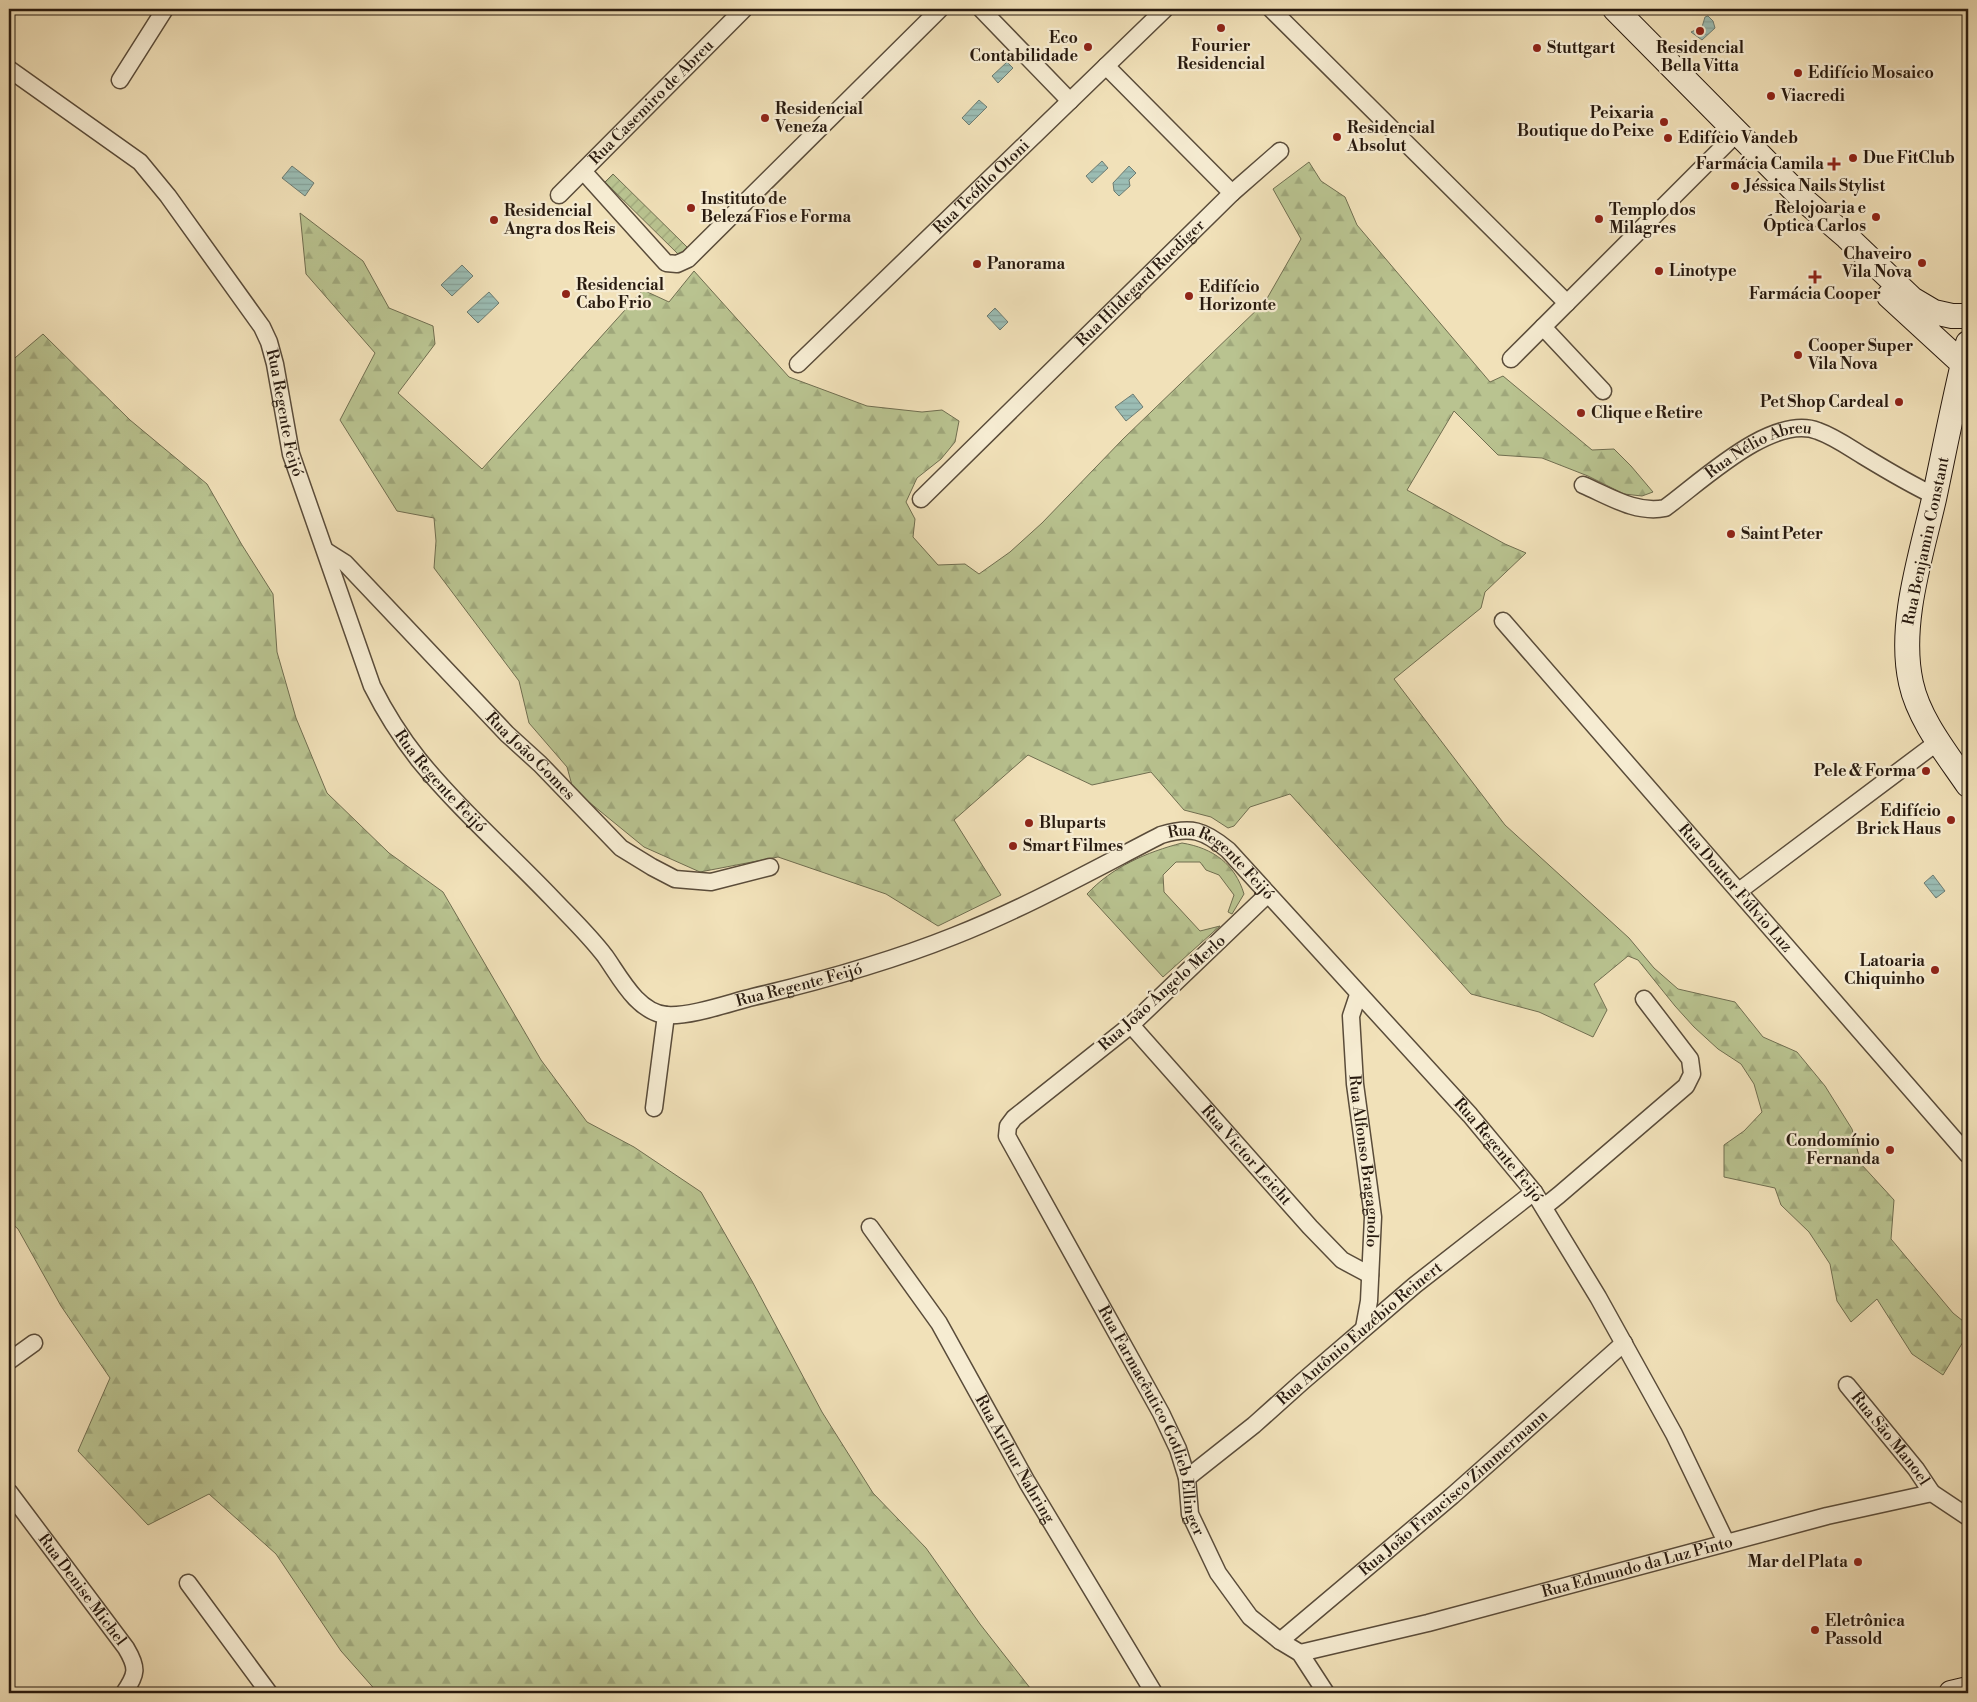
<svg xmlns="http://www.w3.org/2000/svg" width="1977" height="1702" font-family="'Libre Bodoni',serif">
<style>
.forest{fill:url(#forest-firs);stroke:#706e50}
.garden{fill:url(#garden-furrows);stroke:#706e50}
.water{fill:url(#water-rules);stroke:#6d7c72}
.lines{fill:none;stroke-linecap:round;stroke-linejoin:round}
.minor-casing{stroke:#5a4c3a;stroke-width:19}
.secondary-casing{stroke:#281a0f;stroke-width:26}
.minor{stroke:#f6ecd2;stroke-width:16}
.secondary{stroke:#f6ecd2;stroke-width:24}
.poi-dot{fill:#8f2418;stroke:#f6ecd2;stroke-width:2}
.labels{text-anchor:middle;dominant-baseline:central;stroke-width:4.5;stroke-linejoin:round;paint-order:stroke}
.poi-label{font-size:16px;font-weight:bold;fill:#281a0f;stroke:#f6ecd2;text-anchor:start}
.street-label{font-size:16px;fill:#281a0f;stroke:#f6ecd2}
</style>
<defs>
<pattern id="forest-firs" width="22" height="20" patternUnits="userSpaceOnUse" patternTransform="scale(1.25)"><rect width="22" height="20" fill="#b9c390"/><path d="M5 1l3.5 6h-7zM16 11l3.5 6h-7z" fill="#9fa77b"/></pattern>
<pattern id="garden-furrows" width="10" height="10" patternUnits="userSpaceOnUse" patternTransform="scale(1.25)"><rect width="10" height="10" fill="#b9c390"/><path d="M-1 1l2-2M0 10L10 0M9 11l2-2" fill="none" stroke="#9fa77b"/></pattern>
<pattern id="water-rules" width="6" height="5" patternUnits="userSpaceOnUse" patternTransform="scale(1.25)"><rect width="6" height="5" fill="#9bbdb4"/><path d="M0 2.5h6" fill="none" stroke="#86a29a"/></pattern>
</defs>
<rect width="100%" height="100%" fill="#f1e1b9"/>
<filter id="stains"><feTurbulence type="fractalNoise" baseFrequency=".004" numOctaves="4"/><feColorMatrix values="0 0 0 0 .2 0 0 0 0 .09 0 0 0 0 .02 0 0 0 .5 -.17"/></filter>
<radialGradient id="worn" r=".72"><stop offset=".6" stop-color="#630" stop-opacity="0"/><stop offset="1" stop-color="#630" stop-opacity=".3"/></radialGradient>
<path class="forest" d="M 1309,162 L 1321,181 L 1345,197 L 1357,225 L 1490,382 L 1503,376 L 1592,450 L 1614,449 L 1631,466 L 1653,492 L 1642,496 L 1624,494 L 1588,476 L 1542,458 L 1498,455 L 1454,411 L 1407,490 L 1505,544 L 1526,553 L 1485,592 L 1481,608 L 1394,679 L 1505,825 L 1629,938 L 1654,968 L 1678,989 L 1735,1002 L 1763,1037 L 1797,1052 L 1825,1086 L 1852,1129 L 1861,1164 L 1894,1200 L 1891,1239 L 1953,1313 L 1968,1325 L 1968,1348 L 1963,1342 L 1943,1375 L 1912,1354 L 1877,1299 L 1851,1322 L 1837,1301 L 1830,1264 L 1809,1232 L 1781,1205 L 1775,1188 L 1724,1177 L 1724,1145 L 1744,1131 L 1762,1112 L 1754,1084 L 1741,1064 L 1718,1049 L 1694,1027 L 1675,1006 L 1638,960 L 1628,956 L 1594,984 L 1607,1010 L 1593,1037 L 1539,1012 L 1471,994 L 1290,794 L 1250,807 L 1234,826 L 1228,828 L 1211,817 L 1184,810 L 1151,772 L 1092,785 L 1028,755 L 954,820 L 1001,895 L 938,926 L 886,894 L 778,857 L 700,872 L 644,847 L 573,789 L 567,767 L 529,723 L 519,681 L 434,568 L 436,541 L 434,518 L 397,511 L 340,420 L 375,353 L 306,274 L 300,213 L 363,261 L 389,308 L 433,326 L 435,344 L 398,393 L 482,469 L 643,290 L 669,302 L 694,271 L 789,377 L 867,406 L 922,412 L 942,410 L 959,421 L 955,442 L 941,459 L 917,478 L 906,502 L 915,519 L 913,537 L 938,565 L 965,564 L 979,574 L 1010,552 L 1042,523 L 1123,439 L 1265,302 L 1301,239 L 1273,189 Z
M 43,334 L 130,420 L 207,484 L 242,545 L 273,594 L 277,652 L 296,718 L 327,793 L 389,853 L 443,892 L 541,1060 L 587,1122 L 634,1147 L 701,1192 L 752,1281 L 822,1412 L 873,1493 L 926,1548 L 980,1624 L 1034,1693 L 378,1693 L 341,1651 L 276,1554 L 209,1494 L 148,1525 L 78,1451 L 110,1378 L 61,1306 L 18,1229 L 9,1221 L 9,363 Z
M 1182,843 C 1213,848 1235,864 1244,894 L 1232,914 L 1228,912 L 1234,895 L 1219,875 L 1206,870 L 1200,862 L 1176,862 L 1163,875 L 1164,892 L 1200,931 L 1220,926 L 1163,977 L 1087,894 C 1112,867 1147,852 1182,843 Z"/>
<path class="garden" d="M 613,174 L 687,247 L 679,255 L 605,182 Z"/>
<path class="water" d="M 1708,16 L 1713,21 L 1715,28 L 1702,40 L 1691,32 L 1702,27 L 1705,17 Z
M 1007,62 L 1013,68 L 998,83 L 992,76 Z
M 979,100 L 987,107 L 969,125 L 962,118 Z
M 1102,161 L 1108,168 L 1092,183 L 1086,176 Z
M 292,166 L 314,183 L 305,196 L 282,178 Z
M 1129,166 L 1136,173 L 1129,180 L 1130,186 L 1119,196 L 1114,191 L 1113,183 Z
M 462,265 L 473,276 L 452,296 L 441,285 Z
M 489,292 L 499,303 L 478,323 L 467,312 Z
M 995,308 L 1008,322 L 1000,330 L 987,316 Z
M 1133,394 L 1143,407 L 1126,421 L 1115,407 Z
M 1933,875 L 1945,891 L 1936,898 L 1924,883 Z"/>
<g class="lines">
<defs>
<g id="minor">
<path d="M 981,9 L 1070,101"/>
<path d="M 1271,9 L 1567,303"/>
<path id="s1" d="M 9,69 L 140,162 L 168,196 L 262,327 L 269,342 L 275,364 L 291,454 L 372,686 C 386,714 400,736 419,760 C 460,810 508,852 552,898 C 570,917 589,935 605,956 C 620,977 637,1012 666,1015 C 690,1017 729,1003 753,997 C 821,981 889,962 954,936 C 1025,908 1093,870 1161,835 C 1191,826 1204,830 1228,850 L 1470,1115 L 1534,1192 L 1598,1297 L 1674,1434 L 1726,1542"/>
<path d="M 120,80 L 165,9"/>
<path d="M 583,171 L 666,263 L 677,264 L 688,259 L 940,9"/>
<path d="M 1232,193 L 1280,151"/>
<path id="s2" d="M 559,195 L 744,9"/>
<path d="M 1543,327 L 1603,391"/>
<path d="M 1511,359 L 1738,132"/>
<path id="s3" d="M 798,364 L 1165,9"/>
<path id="s4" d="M 1583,485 C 1609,496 1636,514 1665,508 C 1701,482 1772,413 1818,431 C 1835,437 1850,448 1865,457 C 1888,471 1910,484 1935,496"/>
<path id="s5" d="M 921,499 L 1232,193 L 1106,66"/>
<path id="s6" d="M 326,551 L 345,563 L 507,734 L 540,764 L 621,848 L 652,867 L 675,879 L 711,882 L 770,867"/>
<path id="s7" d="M 1503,621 L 1968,1155"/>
<path d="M 1739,891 L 1939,741"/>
<path id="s8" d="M 1268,894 L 1131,1025 L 1014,1118 L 1008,1126 L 1007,1136 L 1161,1413 L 1178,1449 L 1187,1478 L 1190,1514 L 1218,1573 L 1250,1617 L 1280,1641 L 1300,1653 L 1326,1693"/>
<path id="s9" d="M 1358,995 L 1351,1016 L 1355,1084 L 1373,1217 L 1369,1301 L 1364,1328"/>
<path id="s10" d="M 1131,1025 L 1310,1227 L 1342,1260 L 1370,1275"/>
<path d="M 654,1108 L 666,1015"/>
<path d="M 1544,1207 L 1559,1195 L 1686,1086 L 1692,1074 L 1690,1059 L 1644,999"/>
<path id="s11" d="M 870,1227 L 939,1323 L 1027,1482 L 1154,1693"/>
<path d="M 9,1361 L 34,1343"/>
<path id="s12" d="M 1847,1385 L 1916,1469 L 1932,1493"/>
<path id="s13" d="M 1187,1478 L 1254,1425 L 1302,1382 L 1415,1285 L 1534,1192"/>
<path id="s14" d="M 9,1492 L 126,1648 C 138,1668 137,1674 124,1693"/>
<path d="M 188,1583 L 269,1693"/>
<path id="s15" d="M 1280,1641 L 1452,1496 L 1624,1343"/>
<path id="s16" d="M 1300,1653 L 1428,1623 L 1827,1516 L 1932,1493 L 1968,1517"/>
</g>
<path id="secondary" d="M 1615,9 L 1805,201 L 1847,237 L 1912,299 L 1934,312 L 1952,316 L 1968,316
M 1889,296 L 1963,364
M 1968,343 C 1955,395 1945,447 1934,499 C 1921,556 1898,625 1911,683 C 1919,720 1947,754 1968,785
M 1951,1693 L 1968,1689"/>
</defs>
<use href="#minor" class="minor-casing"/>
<use href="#secondary" class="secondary-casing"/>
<use href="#minor" class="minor"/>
<use href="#secondary" class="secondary"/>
</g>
<g class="poi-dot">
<circle cx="1221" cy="28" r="5"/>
<circle cx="1700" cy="31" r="5"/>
<circle cx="1088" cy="47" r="5"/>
<circle cx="1537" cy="48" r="5"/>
<circle cx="1798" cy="73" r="5"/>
<circle cx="1771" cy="96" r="5"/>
<circle cx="765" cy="118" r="5"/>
<circle cx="1664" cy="122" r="5"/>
<circle cx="1337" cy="137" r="5"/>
<circle cx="1668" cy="138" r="5"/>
<circle cx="1853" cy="158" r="5"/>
<path d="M1831.5 156.5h5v5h5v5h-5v5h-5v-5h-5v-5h5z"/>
<circle cx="1735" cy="186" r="5"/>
<circle cx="691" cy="208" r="5"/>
<circle cx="1876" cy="217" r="5"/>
<circle cx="1599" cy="219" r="5"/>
<circle cx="494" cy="220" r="5"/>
<circle cx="1922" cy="263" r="5"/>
<circle cx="977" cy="264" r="5"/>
<circle cx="1659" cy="271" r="5"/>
<path d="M1812.5 269.5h5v5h5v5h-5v5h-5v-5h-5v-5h5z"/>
<circle cx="566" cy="294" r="5"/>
<circle cx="1189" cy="296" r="5"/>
<circle cx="1798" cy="355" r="5"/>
<circle cx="1899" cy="402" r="5"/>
<circle cx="1581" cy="413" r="5"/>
<circle cx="1731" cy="534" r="5"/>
<circle cx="1926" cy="771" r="5"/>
<circle cx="1951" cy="820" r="5"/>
<circle cx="1029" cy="823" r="5"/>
<circle cx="1013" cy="846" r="5"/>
<circle cx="1935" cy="970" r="5"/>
<circle cx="1890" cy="1150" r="5"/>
<circle cx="1858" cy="1562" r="5"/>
<circle cx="1815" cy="1630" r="5"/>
</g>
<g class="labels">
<g class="poi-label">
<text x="1078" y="38" text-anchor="end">Eco<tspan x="1078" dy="18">Contabilidade</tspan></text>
<text x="1221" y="46" text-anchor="middle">Fourier<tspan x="1221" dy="18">Residencial</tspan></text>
<text x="1547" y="48">Stuttgart</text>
<text x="1700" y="48" text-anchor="middle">Residencial<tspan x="1700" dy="18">Bella Vitta</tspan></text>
<text x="1808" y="73">Edifício Mosaico</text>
<text x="1781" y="96">Viacredi</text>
<text x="775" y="109">Residencial<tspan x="775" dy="18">Veneza</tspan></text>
<text x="1654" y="113" text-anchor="end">Peixaria<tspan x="1654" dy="18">Boutique do Peixe</tspan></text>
<text x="1347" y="128">Residencial<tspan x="1347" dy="18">Absolut</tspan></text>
<text x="1678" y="138">Edifício Vandeb</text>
<text x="1863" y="158">Due FitClub</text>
<text x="1824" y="164" text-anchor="end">Farmácia Camila</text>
<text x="1745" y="186">Jéssica Nails Stylist</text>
<text x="701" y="199">Instituto de<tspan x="701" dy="18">Beleza Fios e Forma</tspan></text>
<text x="1866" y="208" text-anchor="end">Relojoaria e<tspan x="1866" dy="18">Óptica Carlos</tspan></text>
<text x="1609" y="210">Templo dos<tspan x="1609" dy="18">Milagres</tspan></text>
<text x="504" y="211">Residencial<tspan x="504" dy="18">Angra dos Reis</tspan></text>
<text x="1912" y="254" text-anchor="end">Chaveiro<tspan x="1912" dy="18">Vila Nova</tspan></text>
<text x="987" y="264">Panorama</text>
<text x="1669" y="271">Linotype</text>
<text x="576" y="285">Residencial<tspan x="576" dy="18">Cabo Frio</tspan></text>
<text x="1199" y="287">Edifício<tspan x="1199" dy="18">Horizonte</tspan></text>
<text x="1815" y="294" text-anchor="middle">Farmácia Cooper</text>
<text x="1808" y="346">Cooper Super<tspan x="1808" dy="18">Vila Nova</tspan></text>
<text x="1889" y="402" text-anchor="end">Pet Shop Cardeal</text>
<text x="1591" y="413">Clique e Retire</text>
<text x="1741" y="534">Saint Peter</text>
<text x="1916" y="771" text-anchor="end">Pele &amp; Forma</text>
<text x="1941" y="811" text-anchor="end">Edifício<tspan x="1941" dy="18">Brick Haus</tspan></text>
<text x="1039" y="823">Bluparts</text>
<text x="1023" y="846">Smart Filmes</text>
<text x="1925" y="961" text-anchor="end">Latoaria<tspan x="1925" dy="18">Chiquinho</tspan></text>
<text x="1880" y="1141" text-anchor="end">Condomínio<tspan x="1880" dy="18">Fernanda</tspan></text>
<text x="1848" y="1562" text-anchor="end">Mar del Plata</text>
<text x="1825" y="1621">Eletrônica<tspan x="1825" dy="18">Passold</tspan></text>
</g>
<g class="street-label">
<text stroke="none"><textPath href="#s2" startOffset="131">Rua Casemiro de Abreu</textPath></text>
<text stroke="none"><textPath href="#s3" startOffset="255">Rua Teófilo Otoni</textPath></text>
<text stroke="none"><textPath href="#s5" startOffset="308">Rua Hildegard Ruediger</textPath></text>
<text stroke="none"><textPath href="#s1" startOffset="455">Rua Regente Feijó</textPath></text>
<text stroke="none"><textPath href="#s4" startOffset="199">Rua Nélio Abreu</textPath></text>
<text transform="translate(1926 541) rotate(-78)">Rua Benjamin Constant</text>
<text stroke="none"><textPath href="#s6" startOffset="290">Rua João Gomes</textPath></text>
<text stroke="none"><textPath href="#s1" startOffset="860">Rua Regente Feijó</textPath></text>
<text stroke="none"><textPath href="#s1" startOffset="1790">Rua Regente Feijó</textPath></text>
<text stroke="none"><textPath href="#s7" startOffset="354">Rua Doutor Fúlvio Luz</textPath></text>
<text stroke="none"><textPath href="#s1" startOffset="1325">Rua Regente Feijó</textPath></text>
<text transform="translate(1162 993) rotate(-42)">Rua João Ângelo Merlo</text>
<text stroke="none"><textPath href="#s1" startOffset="2195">Rua Regente Feijó</textPath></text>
<text stroke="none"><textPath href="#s10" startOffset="174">Rua Victor Leicht</textPath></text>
<text stroke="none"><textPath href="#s9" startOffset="168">Rua Alfonso Bragagnolo</textPath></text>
<text stroke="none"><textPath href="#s13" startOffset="225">Rua Antônio Euzébio Reinert</textPath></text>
<text stroke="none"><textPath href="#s8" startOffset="680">Rua Farmacêutico Gotlieb Ellinger</textPath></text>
<text stroke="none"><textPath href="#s12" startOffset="69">Rua São Manoel</textPath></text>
<text stroke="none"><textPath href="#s11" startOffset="274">Rua Arthur Nahring</textPath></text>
<text stroke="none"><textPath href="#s15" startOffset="228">Rua João Francisco Zimmermann</textPath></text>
<text stroke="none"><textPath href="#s16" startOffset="348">Rua Edmundo da Luz Pinto</textPath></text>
<text stroke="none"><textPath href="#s14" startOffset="122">Rua Denise Michel</textPath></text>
</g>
</g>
<rect width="1977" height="1702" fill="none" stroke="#f1e1b9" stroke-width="30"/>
<rect x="10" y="10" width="1957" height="1682" fill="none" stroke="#281a0f" stroke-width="2.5"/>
<rect x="15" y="15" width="1947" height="1672" fill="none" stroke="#281a0f"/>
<rect width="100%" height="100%" filter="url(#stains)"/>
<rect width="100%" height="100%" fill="url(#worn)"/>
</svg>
